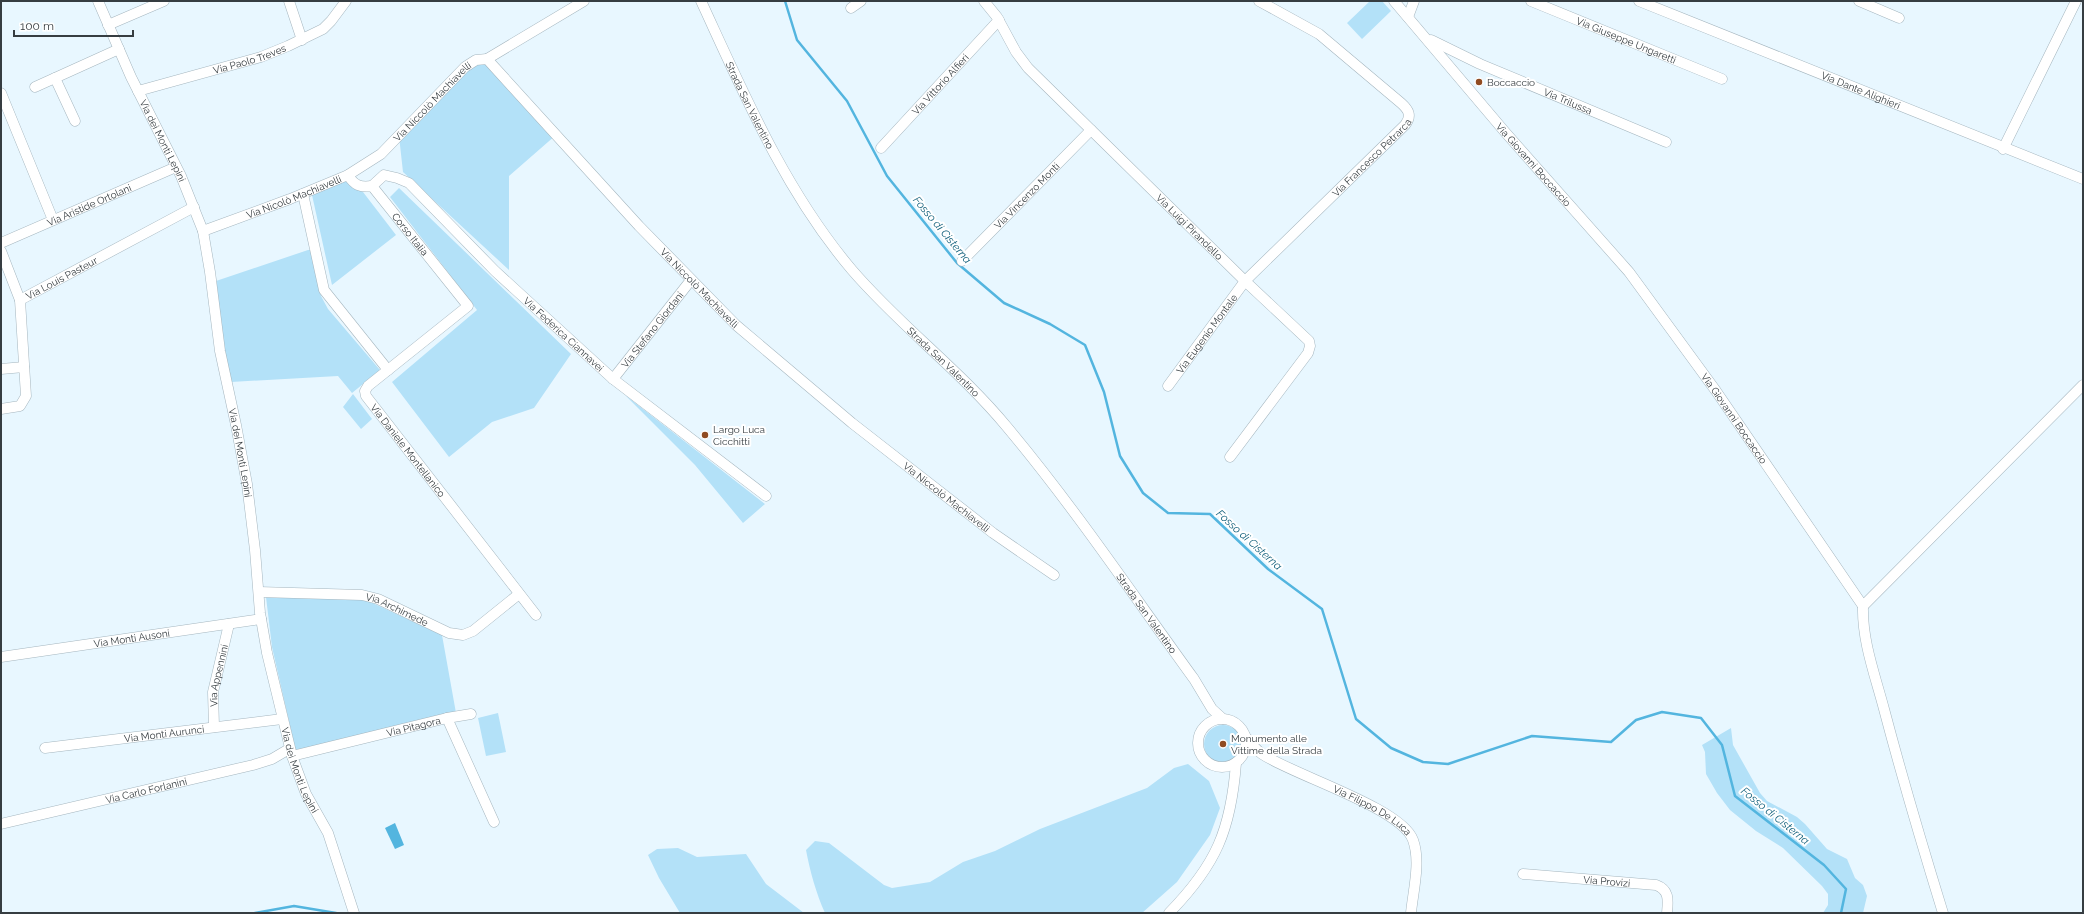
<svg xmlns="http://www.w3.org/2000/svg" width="2084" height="914" font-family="Raleway,sans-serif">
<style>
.green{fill:#b3e1f8}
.water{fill:#53b5df}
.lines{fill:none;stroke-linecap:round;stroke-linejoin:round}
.stream{stroke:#53b5df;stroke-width:2.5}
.minor-casing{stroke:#a5b6bf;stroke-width:11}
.minor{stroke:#fff;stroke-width:10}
.poi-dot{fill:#904b21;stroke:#fff;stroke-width:1.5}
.labels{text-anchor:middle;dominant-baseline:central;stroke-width:4;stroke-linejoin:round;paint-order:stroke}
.street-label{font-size:10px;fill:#363d41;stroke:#fff}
.poi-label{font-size:10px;fill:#363d41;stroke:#fff;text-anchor:start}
.water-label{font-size:11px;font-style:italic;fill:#0d5d79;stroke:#fff}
</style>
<rect width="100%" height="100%" fill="#e8f7ff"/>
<path class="green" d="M 1370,1 L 1382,1 L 1391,11 L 1362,39 L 1347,23 Z
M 487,59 L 556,135 L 509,176 L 509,270 L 403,172 L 399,136 L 457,74 Z
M 345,179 L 351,186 L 363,192 L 396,235 L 332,285 L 312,195 Z
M 399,188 L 571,354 L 534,408 L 492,422 L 449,457 L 392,382 L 477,310 L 390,197 Z
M 308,250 L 311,250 L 321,296 L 328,309 L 380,370 L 352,393 L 338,376 L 231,382 L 224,358 L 216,281 Z
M 353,394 L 372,419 L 361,429 L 343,407 Z
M 625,395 L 765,504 L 743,523 L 695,465 Z
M 276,596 L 366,600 L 442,635 L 456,713 L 296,752 L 272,647 L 266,597 Z
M 498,713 L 506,752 L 486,756 L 478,718 Z
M1204 744a19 19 0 1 1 38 0a19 19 0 1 1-38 0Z
M 1731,728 L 1733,745 L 1760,793 L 1767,801 L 1797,817 L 1805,824 L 1827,849 L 1847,859 L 1855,878 L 1863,885 L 1867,896 L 1863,913 L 1823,913 L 1828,905 L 1828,894 L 1822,886 L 1783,848 L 1756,831 L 1730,810 L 1717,793 L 1706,774 L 1705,752 L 1702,745 Z
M 1188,764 L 1209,781 L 1220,808 L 1210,835 L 1177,882 L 1142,913 L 825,913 C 816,893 810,871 806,850 L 815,841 L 829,843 L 884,885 L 892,888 L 930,882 L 963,862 L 995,851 L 1040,829 L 1147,788 L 1174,768 Z
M 678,848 L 697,857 L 746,854 L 766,884 L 804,913 L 680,913 L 659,878 L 648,855 L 657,849 Z"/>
<path class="water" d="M 395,823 L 404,845 L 395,849 L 385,828 Z"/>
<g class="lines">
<path class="stream" d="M 785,1 L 797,40 L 847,101 L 887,176 L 957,263 L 1004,303 L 1050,324 L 1085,345 L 1104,392 L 1120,456 L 1143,493 L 1168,513 L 1210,514 L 1268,569 L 1322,609 L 1356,719 L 1391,748 L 1423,762 L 1448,764 L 1532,736 L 1611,742 L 1636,720 L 1662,712 L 1701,718 L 1722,745 L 1735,796 L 1824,865 L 1846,889 L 1841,913
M 255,913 L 294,906 L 336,913"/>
<defs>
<g id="minor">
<path id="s1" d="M 98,1 L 131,77 L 181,176 L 203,231 L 210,272 L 220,351 L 236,425 L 247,484 L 255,550 L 260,613 L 267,653 L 292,756 L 306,794 L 328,833 L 354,913"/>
<path d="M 289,1 L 302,40"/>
<path id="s2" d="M 701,1 C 744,94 785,191 852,270 C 900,326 960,370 1007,427 C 1074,507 1133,595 1194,679 L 1212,709 L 1223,719"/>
<path id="s3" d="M 984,1 L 997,17 L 1016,52 L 1028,68 L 1245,281 L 1309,341 L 1310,346 L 1308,353 L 1230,457"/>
<path id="s4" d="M 1394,1 L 1505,132 L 1629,272 L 1716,391 L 1863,606 L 2083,385"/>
<path id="s5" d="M 1531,1 L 1722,79"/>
<path id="s6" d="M 1639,1 L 2083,179"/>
<path d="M 1859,1 L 1899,18"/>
<path d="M 851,8 L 861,1"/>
<path d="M 1408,17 L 1414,1"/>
<path d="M 108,25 L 164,1"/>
<path id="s7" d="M 1431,40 L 1480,64 L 1666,142"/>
<path d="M 487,59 L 584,1"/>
<path d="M 55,78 L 75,121"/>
<path d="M 35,87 L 119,49"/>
<path id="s8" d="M 138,91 L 261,57 L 288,46 L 323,29 L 331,21 L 346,1"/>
<path d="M 1,93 L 53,220"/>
<path id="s9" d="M 881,148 L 999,20"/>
<path d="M 2003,149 L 2076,1"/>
<path id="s10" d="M 348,175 C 354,185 360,188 372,186 L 468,306 L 368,386 L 365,391 L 366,396 L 536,615"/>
<path id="s11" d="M 372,186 L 384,175 L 397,178 L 409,183 L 495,271 L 613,379 L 766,496"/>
<path d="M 303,194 L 324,290 L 388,370"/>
<path id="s12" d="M 203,231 L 290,199 L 348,175 L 381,154 L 465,67 L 476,60 L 487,59 L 639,226 L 736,325 L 852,423 L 993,533 L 1054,575"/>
<path id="s13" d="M 1,243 L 176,167"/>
<path d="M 1,251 L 20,300"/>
<path id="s14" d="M 962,261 L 1091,130"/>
<path d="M 1,369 L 24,367"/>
<path id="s15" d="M 613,379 L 691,280"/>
<path id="s16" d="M 1168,386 L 1245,281 L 1405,125 C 1412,116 1409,110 1401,103 L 1319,34 L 1259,1"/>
<path id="s17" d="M 1,409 L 20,406 L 26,396 L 20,300 L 194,207"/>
<path id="s18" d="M 259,592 L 362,595 L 378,599 L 449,633 L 463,635 L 473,631 L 519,594"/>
<path d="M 1863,606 C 1862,641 1875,675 1884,709 C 1902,777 1922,845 1943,913"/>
<path id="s19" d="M 1,657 L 261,619"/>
<path d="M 447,718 L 471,714"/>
<circle cx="1222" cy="743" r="24"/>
<path id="s20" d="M 214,727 L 213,692 L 229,624"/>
<path id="s21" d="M 1245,736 C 1250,742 1256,750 1262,754 C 1293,775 1402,808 1413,840 C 1421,862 1413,891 1411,913"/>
<path id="s22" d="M 45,748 L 282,719"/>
<path id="s23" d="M 292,756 L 447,718 L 494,822"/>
<path id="s24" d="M 1,824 L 253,765 L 272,759 L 289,749"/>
<path id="s25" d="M 1523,874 L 1656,885 C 1670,890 1668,901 1667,913"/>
<path d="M 1169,913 C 1216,865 1231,830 1236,763"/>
</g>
</defs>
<use href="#minor" class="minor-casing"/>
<use href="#minor" class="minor"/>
</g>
<g class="poi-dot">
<circle cx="1479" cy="82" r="4"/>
<circle cx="705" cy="435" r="4"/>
<circle cx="1223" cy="744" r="4"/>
</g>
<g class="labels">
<g class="street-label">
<text stroke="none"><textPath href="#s5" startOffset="103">Via Giuseppe Ungaretti</textPath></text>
<text stroke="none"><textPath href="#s8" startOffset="116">Via Paolo Treves</textPath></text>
<text stroke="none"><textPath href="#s9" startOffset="87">Via Vittorio Alfieri</textPath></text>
<text stroke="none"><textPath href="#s6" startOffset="239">Via Dante Alighieri</textPath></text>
<text stroke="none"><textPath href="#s7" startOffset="150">Via Trilussa</textPath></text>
<text stroke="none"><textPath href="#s12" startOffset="268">Via Niccolò Machiavelli</textPath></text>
<text stroke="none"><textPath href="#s2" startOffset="115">Strada San Valentino</textPath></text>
<text stroke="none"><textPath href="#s1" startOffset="154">Via dei Monti Lepini</textPath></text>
<text stroke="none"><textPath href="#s16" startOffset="307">Via Francesco Petrarca</textPath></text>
<text stroke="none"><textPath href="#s4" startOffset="215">Via Giovanni Boccaccio</textPath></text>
<text stroke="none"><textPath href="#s12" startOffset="97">Via Nicolò Machiavelli</textPath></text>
<text stroke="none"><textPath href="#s14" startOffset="92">Via Vincenzo Monti</textPath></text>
<text stroke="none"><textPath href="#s13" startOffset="96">Via Aristide Ortolani</textPath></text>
<text stroke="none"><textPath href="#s3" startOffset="307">Via Luigi Pirandello</textPath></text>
<text stroke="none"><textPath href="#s10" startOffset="90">Corso Italia</textPath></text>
<text stroke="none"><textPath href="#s17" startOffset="174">Via Louis Pasteur</textPath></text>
<text stroke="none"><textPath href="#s12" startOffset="652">Via Niccolò Machiavelli</textPath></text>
<text stroke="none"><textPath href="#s15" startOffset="63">Via Stefano Giordani</textPath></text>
<text stroke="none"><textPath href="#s16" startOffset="65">Via Eugenio Montale</textPath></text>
<text stroke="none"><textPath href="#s11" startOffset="259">Via Federica Ciannavei</textPath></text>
<text stroke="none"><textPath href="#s2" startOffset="439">Strada San Valentino</textPath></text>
<text stroke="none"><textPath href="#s4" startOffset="539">Via Giovanni Boccaccio</textPath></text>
<text stroke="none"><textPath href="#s10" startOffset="390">Via Daniele Montellanico</textPath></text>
<text stroke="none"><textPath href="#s1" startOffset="478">Via dei Monti Lepini</textPath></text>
<text stroke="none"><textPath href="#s12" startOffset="976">Via Niccolò Machiavelli</textPath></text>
<text stroke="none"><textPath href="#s18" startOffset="141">Via Archimede</textPath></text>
<text stroke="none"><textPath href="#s2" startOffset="763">Strada San Valentino</textPath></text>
<text stroke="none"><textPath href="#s19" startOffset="132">Via Monti Ausoni</textPath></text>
<text stroke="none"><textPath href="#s20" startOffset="52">Via Appennini</textPath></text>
<text stroke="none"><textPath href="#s23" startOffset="125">Via Pitagora</textPath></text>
<text stroke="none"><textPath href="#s22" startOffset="120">Via Monti Aurunci</textPath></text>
<text stroke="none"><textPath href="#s1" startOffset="802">Via dei Monti Lepini</textPath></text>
<text stroke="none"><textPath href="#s24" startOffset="149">Via Carlo Forlanini</textPath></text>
<text stroke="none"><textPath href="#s21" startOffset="149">Via Filippo De Luca</textPath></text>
<text stroke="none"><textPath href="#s25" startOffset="84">Via Provizi</textPath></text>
</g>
<g class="poi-label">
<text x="1487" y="82">Boccaccio</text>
<text x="713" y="429">Largo Luca<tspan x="713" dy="12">Cicchitti</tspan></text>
<text x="1231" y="738">Monumento alle<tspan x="1231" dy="12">Vittime della Strada</tspan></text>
</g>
<g class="water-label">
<text transform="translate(942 230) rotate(50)">Fosso di Cisterna</text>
<text transform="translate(1249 540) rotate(42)">Fosso di Cisterna</text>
<text transform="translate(1775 816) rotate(39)">Fosso di Cisterna</text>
</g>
</g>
<rect width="2084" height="914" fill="none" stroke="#363d41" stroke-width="4"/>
<path d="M14 30v6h119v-6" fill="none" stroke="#363d41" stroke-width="2"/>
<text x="20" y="30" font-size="12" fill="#363d41" stroke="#ffffff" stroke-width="3" paint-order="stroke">100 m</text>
</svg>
